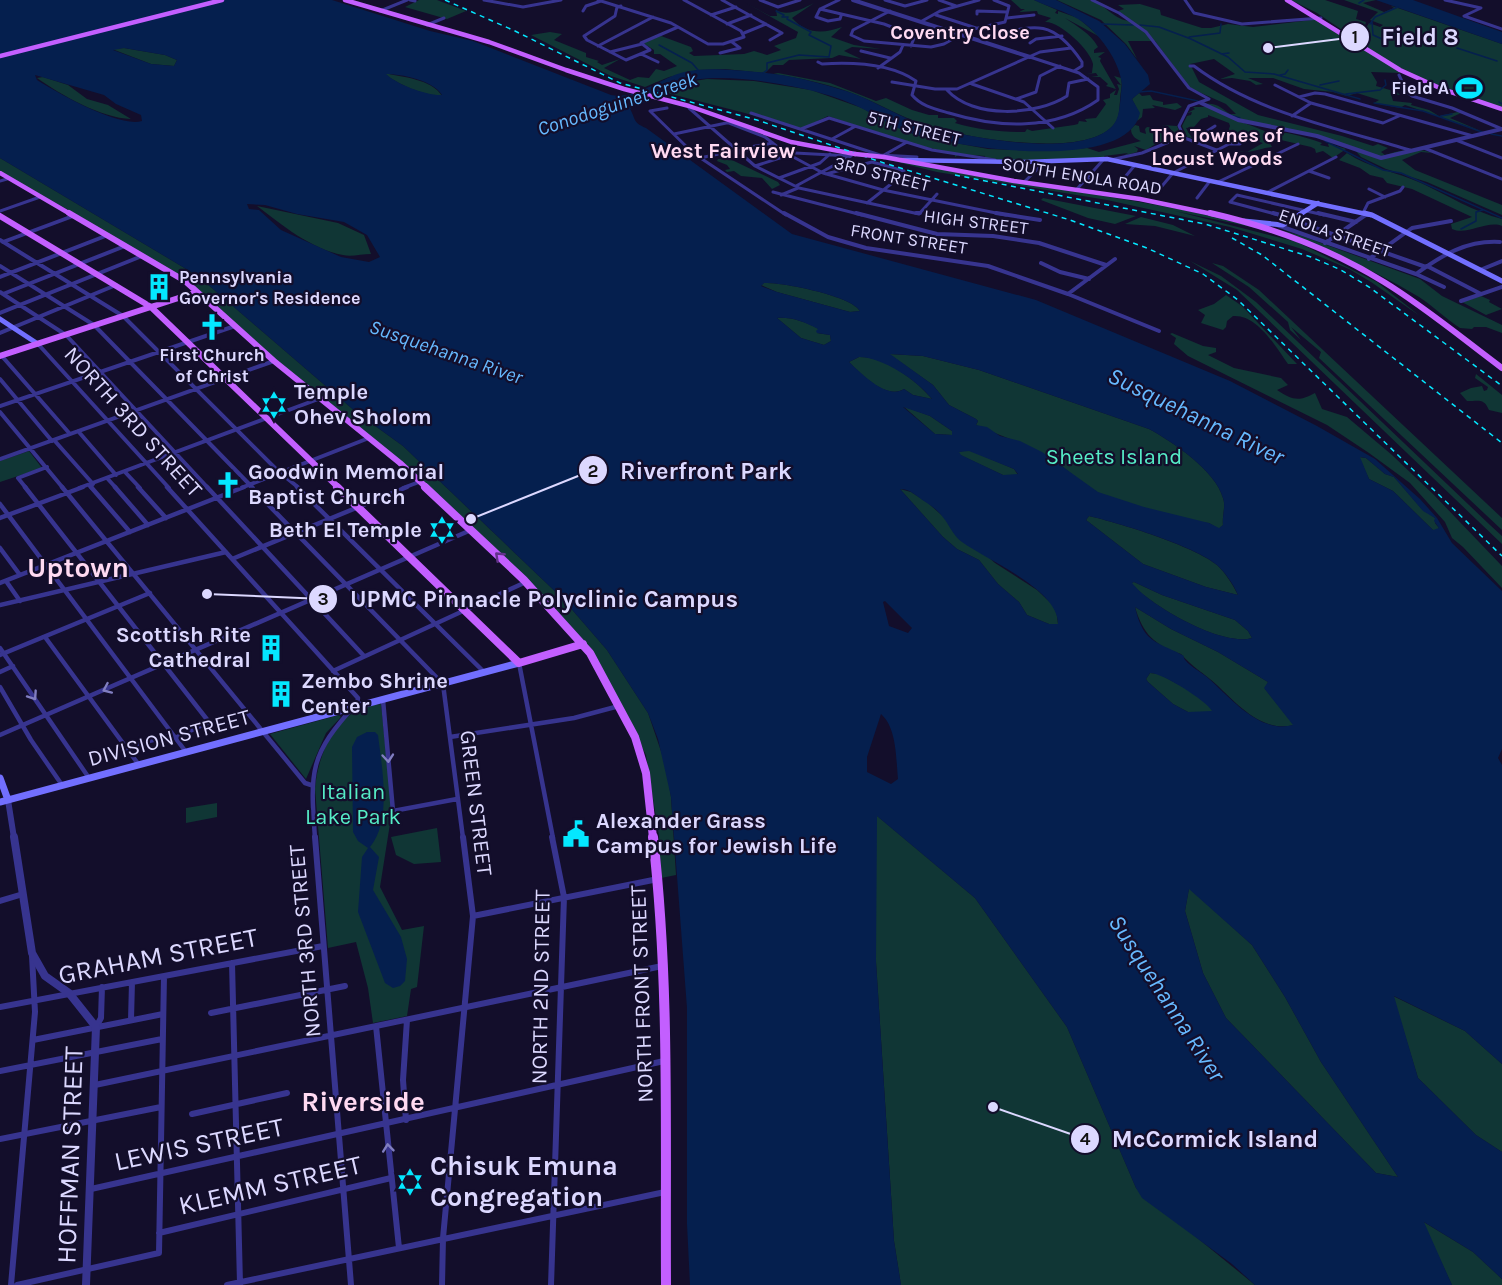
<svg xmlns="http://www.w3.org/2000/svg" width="1502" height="1285" font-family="Karla,sans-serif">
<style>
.green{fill:#103635}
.water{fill:#051f4e;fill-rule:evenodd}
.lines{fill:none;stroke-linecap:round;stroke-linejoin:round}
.stream{stroke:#051f4e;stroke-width:1.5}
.minor-far3{stroke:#37348f;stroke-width:3}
.minor-far2{stroke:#37348f;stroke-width:4}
.minor-far1{stroke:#37348f;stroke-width:4.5}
.minor{stroke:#37348f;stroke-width:6}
.tertiary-far2{stroke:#37348f;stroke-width:4}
.tertiary-far1{stroke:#37348f;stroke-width:6}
.tertiary{stroke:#37348f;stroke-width:8}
.secondary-far2{stroke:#726fff;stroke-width:4.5}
.secondary-far1{stroke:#726fff;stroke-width:5}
.secondary{stroke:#726fff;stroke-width:7}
.primary-far3{stroke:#c35fff;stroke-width:4.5}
.primary-far2{stroke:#c35fff;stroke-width:6}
.primary-far1{stroke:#c35fff;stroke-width:8}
.primary{stroke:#c35fff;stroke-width:10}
.rail{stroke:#04e7ff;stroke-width:1.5;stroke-dasharray:5 4.5;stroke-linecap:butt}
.primary-bridge{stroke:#c35fff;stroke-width:4.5}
.oneway{stroke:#62328a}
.oneway2{stroke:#817ec1}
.labels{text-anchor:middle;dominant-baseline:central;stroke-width:4.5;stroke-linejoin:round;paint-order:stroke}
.far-poi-label{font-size:18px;font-weight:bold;fill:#dcd8ff;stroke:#130e2b;text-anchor:end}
.far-street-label{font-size:18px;fill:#dcd8ff;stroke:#130e2b}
.far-neighbourhood-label{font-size:20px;font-weight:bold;fill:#ffdaf2;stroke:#130e2b}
.far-water-label{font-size:20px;font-style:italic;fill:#66b9ff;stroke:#130e2b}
.far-quarter-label{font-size:22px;font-weight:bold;fill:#ffdaf2;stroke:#130e2b}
.poi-label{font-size:22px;font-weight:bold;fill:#dcd8ff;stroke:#130e2b;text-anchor:start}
.street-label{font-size:22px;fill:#dcd8ff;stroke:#130e2b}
.park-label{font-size:22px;fill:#56edc7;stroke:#130e2b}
.water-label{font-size:24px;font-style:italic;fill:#66b9ff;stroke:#130e2b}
.near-street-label{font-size:27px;fill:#dcd8ff;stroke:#130e2b}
.near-poi-label{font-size:27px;font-weight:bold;fill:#dcd8ff;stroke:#130e2b;text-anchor:start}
.district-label{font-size:28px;font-weight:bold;fill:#ffdaf2;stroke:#130e2b}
.near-neighbourhood-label{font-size:28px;font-weight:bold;fill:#ffdaf2;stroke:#130e2b}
.leader{fill:none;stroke:#dcd8ff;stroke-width:2}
.callout-dot{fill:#dcd8ff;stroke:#130e2b;stroke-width:2}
.mark-label{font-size:18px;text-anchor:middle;font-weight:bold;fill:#111}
.callout-label{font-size:24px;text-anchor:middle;font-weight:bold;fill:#dcd8ff;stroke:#130e2b;stroke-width:4.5;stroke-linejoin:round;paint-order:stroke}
</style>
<rect width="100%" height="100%" fill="#130e2b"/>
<path class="green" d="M 419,0 L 437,0 L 466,11 L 447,19 L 405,7 Z
M 1011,0 L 1034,0 L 1057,10 L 1055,13 L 1058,14 L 1058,11 L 1078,18 L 1100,37 L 1065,18 C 1078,27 1090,33 1098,47 L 1094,50 L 1094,53 L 1105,52 L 1098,57 L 1101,58 L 1100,61 L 1116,89 L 1106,86 L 1108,84 L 1100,77 L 1091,77 L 1098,76 L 1096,73 L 1087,74 L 1092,73 C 1092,70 1093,67 1093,64 C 1091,51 1060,21 1045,22 L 1051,18 L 1038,14 L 1037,11 L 1019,12 L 1025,9 L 1021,9 Z
M 1057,0 C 1067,0 1080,0 1090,0 C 1105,4 1116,22 1132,21 L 1118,11 L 1124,9 L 1118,5 L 1140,4 L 1160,10 L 1161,15 L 1202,28 L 1211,28 L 1228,24 L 1253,27 L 1320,19 L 1346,37 L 1351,36 L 1317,13 L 1291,0 L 1325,0 L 1358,11 L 1356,19 L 1366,22 L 1363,33 L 1369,23 L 1380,27 L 1383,25 L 1370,20 L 1378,12 L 1344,0 L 1376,0 L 1363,3 L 1384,12 L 1394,8 L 1391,6 L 1395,7 L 1502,44 L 1502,107 L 1447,89 L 1399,67 L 1401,73 L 1371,72 L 1377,82 L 1376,86 L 1397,92 L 1400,95 L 1391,94 L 1393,101 L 1412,103 L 1411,105 L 1429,110 L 1439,116 L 1458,112 L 1461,113 L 1450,118 L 1481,131 L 1405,105 L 1400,108 L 1374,103 L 1379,100 L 1357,93 L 1347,96 L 1333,92 L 1304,89 L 1273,78 L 1248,78 L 1263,84 L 1256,85 L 1250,81 L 1232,78 L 1220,79 L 1235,74 L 1214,59 L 1190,64 L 1199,82 L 1258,115 L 1342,136 L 1373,146 L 1378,144 L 1388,148 L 1381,152 L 1385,155 C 1399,150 1418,147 1432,153 L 1421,152 L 1402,160 L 1415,170 L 1502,205 L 1502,215 L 1427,182 L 1386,169 L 1361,157 L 1354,149 L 1316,136 L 1236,121 C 1249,124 1260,129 1271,134 C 1276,136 1281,133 1286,133 C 1294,134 1314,140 1322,143 L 1320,145 L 1329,147 L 1328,144 L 1330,144 L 1346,149 L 1333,158 L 1323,151 L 1316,153 L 1315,149 L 1311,147 L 1281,140 L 1270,143 L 1272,147 C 1260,148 1251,154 1238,151 L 1247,152 L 1263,143 L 1228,132 L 1230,126 L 1229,123 L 1208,115 L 1208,117 L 1201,119 L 1194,127 L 1186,128 L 1192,138 L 1187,137 L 1182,126 L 1187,116 L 1191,115 L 1192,112 L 1187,113 L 1195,109 L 1193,107 L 1205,107 L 1205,104 C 1216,102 1223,109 1230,114 L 1236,114 L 1226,104 L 1190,88 L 1155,41 L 1128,41 L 1137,59 L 1126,44 L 1101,20 Z
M 744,2 L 770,16 L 777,16 L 776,10 C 788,17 802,9 814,3 L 792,18 C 806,34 823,34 842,27 L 831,37 L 854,45 L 881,49 L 852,47 L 844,51 L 861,59 L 839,55 L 832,58 L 789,60 L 783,65 L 773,65 L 765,73 L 725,69 L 698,70 L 669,77 L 645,87 L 611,76 L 531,35 L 550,32 L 562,34 L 554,40 L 586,53 L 586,57 L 599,61 L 597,62 L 602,65 L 620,59 L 604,68 L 630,80 L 638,77 L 649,78 L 656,69 L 664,71 L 677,66 L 660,54 L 654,54 L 654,50 L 643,43 L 661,36 L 691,47 L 693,51 L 689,53 L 694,56 L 744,54 L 754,51 L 767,55 L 781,50 L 774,46 L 796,38 L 798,32 Z
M 124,48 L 165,55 L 177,60 L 174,66 L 151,64 L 112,49 Z
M 384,73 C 402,77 432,79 442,96 C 425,96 396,84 384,73 Z
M 778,73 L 830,83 L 876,101 L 886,98 L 912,110 L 929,115 L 938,115 L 938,118 L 954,118 L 957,121 L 955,123 C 979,130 1000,132 1025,132 L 1027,129 L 1032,131 L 1074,125 L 1078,124 L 1079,121 L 1087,122 L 1085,119 L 1096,118 L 1106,104 L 1103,100 L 1110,98 L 1110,94 L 1116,90 L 1114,95 L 1117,95 L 1119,89 L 1117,84 L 1121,85 L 1114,76 L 1121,78 C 1123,86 1120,93 1120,101 C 1119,108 1120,116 1115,123 C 1089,161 962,137 925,125 C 898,116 875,101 849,92 C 825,83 799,78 773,74 Z
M 43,77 L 68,85 L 87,99 L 108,105 L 131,119 C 101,118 61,95 37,78 Z
M 707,79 L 754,81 L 811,90 L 862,108 L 905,131 L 923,137 L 988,149 L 1046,151 L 1087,148 L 1099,152 L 1141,141 C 1136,139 1131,136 1131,129 L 1135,125 L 1139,126 L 1140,132 L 1146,134 L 1145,129 L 1147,127 L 1167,129 L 1159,131 L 1173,132 L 1168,126 L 1161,125 L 1177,126 L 1181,135 L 1170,136 L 1166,139 L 1169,140 L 1157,143 L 1146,150 L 1134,146 L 1138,149 L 1137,152 L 1123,156 L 1128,153 L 1104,156 L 1105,158 L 1043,161 L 985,159 L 985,156 L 960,154 L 955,157 L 955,154 L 905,142 L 828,116 L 799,130 L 745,113 L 663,92 L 682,83 Z
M 1139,93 L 1142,96 L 1150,95 L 1153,100 L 1163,102 L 1163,105 L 1177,103 L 1182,107 L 1175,110 L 1152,105 L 1155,108 L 1143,109 L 1142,117 L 1137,121 L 1139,113 L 1132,99 Z
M 1347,153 C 1369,168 1397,172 1421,183 C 1447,195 1474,212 1502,219 L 1502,226 C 1487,220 1467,236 1452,229 L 1451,224 L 1472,217 L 1412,189 L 1387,183 L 1383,178 L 1370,175 L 1360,168 L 1339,160 Z
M 0,158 L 198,276 L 356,412 L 403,446 L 562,598 L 607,650 L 648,713 L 666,766 L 671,797 L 676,875 L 661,878 L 659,836 L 646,755 L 593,653 L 470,527 L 279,363 L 198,289 L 74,213 L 0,172 Z
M 718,159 L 727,159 L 734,161 L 778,182 L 780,185 L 772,189 L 762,178 L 741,176 L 734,171 L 727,172 L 725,170 L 730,169 L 727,165 L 717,161 Z
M 885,159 C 930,166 974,177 1019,183 C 1101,196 1182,206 1261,229 L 1175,211 L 1297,242 L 1377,282 L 1420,316 L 1371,282 L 1349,269 L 1302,249 L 1230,227 L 1107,200 L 937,172 Z
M 1043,198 L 1136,216 L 1115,224 L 1088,218 L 1041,200 Z
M 257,206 L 338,223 L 364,235 L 371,254 C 362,254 351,257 343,255 C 311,249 282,225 257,206 Z
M 1141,217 L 1173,225 L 1195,236 L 1155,226 L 1125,224 Z
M 1268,227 L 1299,235 L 1420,279 L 1442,296 L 1502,325 L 1502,333 L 1486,327 L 1474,327 L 1472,329 L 1460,328 C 1445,318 1433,306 1419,297 C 1371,268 1320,247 1268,227 Z
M 1190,261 L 1221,276 L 1256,302 L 1490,525 L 1502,536 L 1502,544 L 1237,290 Z
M 1212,263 L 1223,266 L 1259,290 L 1502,518 L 1502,530 L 1319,358 L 1321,352 L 1291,327 L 1301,340 L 1290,330 L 1288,322 L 1249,287 Z
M 764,283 C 782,282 852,296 860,311 L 850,312 L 777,292 L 761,285 Z
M 1226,295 L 1242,306 L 1297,364 L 1288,364 C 1276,347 1257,314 1233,316 L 1227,321 L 1226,327 L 1223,330 L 1201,323 L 1205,315 L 1198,310 L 1214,304 Z
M 1481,296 L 1490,300 L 1489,302 L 1502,309 L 1486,315 L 1462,302 Z
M 777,318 C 792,317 805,322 819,329 L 817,333 L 830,335 L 831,341 L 824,345 L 801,338 Z
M 1172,333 L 1203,346 L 1216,348 L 1216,352 L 1208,355 L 1234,368 L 1281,378 L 1288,385 L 1277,390 C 1292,400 1299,402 1315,393 L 1322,409 L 1347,417 L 1392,455 L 1434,495 L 1502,566 L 1502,588 L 1463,547 L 1452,538 L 1445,522 L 1410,483 L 1369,453 L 1327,425 L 1188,356 L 1174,344 L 1176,338 L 1170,334 Z
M 889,354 L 923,356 L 979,370 L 1149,429 C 1173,442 1216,471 1223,498 C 1226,506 1222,516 1223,525 L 1219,529 L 1209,523 C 1188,522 1117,502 1097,492 C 1077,481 1061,462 1040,452 C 1019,441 997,435 976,425 L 978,421 L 976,419 L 949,405 L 933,385 Z
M 859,357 C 884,356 916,380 932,399 L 913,395 L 904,389 C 886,400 861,374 849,362 Z
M 1476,374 L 1502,395 L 1502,413 L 1489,410 C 1484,398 1479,401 1467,401 L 1460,393 L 1471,388 L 1482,386 L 1484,391 L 1487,390 L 1488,387 L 1475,378 Z
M 903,406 L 930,416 L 952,431 L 952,435 L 935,434 Z
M 969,450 L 1014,469 L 1018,475 L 1003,475 L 960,455 L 958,452 Z
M 29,451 L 42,468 L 0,482 L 0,461 Z
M 1359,457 L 1366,458 L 1385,474 L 1394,477 L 1421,508 L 1435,518 L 1435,523 L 1439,528 L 1437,531 L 1433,530 L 1393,491 L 1369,479 Z
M 900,489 L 911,492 L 928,503 L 995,563 L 1037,590 L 1056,608 L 1058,624 L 1049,624 L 1027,615 L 1019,602 L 998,584 L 979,560 L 957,549 L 943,537 Z
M 1089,516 C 1119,523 1194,546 1217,565 C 1225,572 1233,585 1238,595 L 1206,587 L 1143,564 L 1086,520 Z
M 1134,582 L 1162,595 L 1235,620 L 1248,631 L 1252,638 C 1222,647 1151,606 1131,583 Z
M 1135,607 L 1171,629 L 1218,652 L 1268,682 L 1265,689 L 1294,725 C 1262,733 1237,704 1217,685 C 1205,674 1191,666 1181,654 C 1154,645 1143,634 1135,607 Z
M 1150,673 L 1159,674 L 1196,694 L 1213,709 L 1212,712 L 1188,712 L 1173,704 L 1148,682 L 1146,679 Z
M 381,704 L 392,811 L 380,887 L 402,930 L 424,926 L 417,987 L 411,989 L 407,1016 L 373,1023 L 368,988 L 356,942 L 328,948 L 315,789 C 317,762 329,728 354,712 C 361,707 373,705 381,704 Z
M 339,715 L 341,717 L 326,733 L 306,779 L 270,734 Z
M 217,803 L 217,817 L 186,823 L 186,808 Z
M 876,815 L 975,898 L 1067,1027 L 1136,1188 L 1255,1285 L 901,1285 L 894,1241 L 876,962 Z
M 437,828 L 441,862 L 414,864 L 396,855 L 391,837 Z
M 1189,888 L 1252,945 L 1285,997 L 1321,1062 L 1398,1177 L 1376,1173 L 1226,1018 L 1203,973 L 1185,911 Z
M 1393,996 L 1465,1031 L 1502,1064 L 1502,1152 L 1476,1135 L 1418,1078 Z
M 1422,1221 L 1473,1252 L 1502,1279 L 1502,1285 L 1452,1285 Z"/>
<path class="water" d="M 0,0 L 332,0 L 430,31 L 473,41 L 611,95 C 636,100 660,78 684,72 C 708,67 733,70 757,72 C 787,74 817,82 846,91 C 871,99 892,113 916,122 C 955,136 1085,162 1114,124 C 1121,115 1120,96 1122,85 C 1120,61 1099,32 1078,19 C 1065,11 1048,7 1034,0 L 1056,0 L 1099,21 L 1125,44 L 1148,75 L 1150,84 L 1132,99 L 1140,113 C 1127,175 947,147 905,131 C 889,125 876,115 861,108 C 845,100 826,94 809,90 C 773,82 714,71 678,84 C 667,88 657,97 646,102 C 640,105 635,105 630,109 C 636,119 632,122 646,128 L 792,234 L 1036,300 L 1230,381 L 1317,426 L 1375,459 L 1420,499 L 1437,518 L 1452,543 L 1502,591 L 1502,749 L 1498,758 L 1502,765 L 1502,1064 L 1465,1031 L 1394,996 L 1418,1078 L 1476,1135 L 1502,1152 L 1502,1279 L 1473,1252 L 1424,1222 L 1452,1285 L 1255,1285 L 1232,1264 L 1142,1198 L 1136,1188 L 1067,1027 L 975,898 L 877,816 L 876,962 L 894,1241 L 901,1285 L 690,1285 L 687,1224 L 687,1008 L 671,797 L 658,739 L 648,713 L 607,650 L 562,598 L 403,446 L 356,412 L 198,276 L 0,158 ZM 124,48 L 165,55 L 177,60 L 174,66 L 151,64 L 113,50 ZM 386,74 C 401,74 433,80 442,95 C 427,96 396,84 386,74 ZM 35,75 L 104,95 L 116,104 L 141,115 L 142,121 C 119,128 58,93 37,80 ZM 247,204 L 265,205 L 297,214 L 344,222 L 367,235 L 380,257 L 369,262 L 341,257 L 281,230 L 259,210 L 249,209 ZM 764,283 C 782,282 852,296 860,311 L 850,312 L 777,292 L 761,286 ZM 777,318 C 793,317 804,322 818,329 L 816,331 L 817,333 L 830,335 L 831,341 L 824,345 L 801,338 ZM 890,354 L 923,356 L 979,370 L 1149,429 C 1173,442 1216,471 1223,498 C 1226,506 1222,516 1223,525 L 1219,528 L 1209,523 L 1144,507 L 1098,492 L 1042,452 L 1020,441 L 1000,436 L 987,427 L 976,425 L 978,421 L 976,419 L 949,405 L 933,385 ZM 859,357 C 882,357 917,380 932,399 L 913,395 L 904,389 C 887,400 862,374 849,362 ZM 903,407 L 930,416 L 952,431 L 952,435 L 935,434 ZM 969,451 L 1014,469 L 1018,474 L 1003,475 L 961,455 L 959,452 ZM 1360,457 L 1366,458 L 1385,474 L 1394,477 L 1423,511 L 1435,518 L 1434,521 L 1439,528 L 1433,530 L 1393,491 L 1369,479 ZM 900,489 C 908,489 911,492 917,496 C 926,503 935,507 942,516 C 949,524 953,536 962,542 C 987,560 1059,590 1058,624 L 1049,624 L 1027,615 L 1019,602 L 998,584 L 979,560 L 957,549 L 943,537 ZM 1089,516 C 1119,523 1195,546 1217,565 C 1225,572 1234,585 1238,595 L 1206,587 L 1143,564 L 1086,520 ZM 1134,582 L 1162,595 L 1235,620 L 1248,631 L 1252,638 C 1223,647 1150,606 1132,583 ZM 885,601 L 912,628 L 908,633 L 889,626 L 883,602 ZM 1135,607 L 1171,629 L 1218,652 L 1268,682 L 1264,688 L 1293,725 C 1259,734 1231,698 1208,678 C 1201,672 1191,667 1186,661 C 1181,655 1187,657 1180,654 C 1170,648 1157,645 1148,636 C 1141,629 1137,616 1135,607 ZM 1150,673 C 1161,672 1207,701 1212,711 L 1188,712 L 1173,704 L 1148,682 L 1146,679 ZM 881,714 C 897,728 896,759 898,779 L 891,784 L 867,772 L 867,757 ZM 1189,889 L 1252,945 L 1285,997 L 1321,1062 L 1398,1177 L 1376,1173 L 1226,1018 L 1203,973 L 1185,911 Z
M 1376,0 L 1413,0 L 1502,32 L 1502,44 Z
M 367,732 L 375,732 L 378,735 C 382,768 392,821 370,847 L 379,857 L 373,890 L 401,937 L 407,959 L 405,981 L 400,986 L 393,988 L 385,983 L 358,912 L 362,857 L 368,848 L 358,841 L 353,832 L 352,747 L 357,737 Z"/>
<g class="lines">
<path class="stream" d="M 1359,3 L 1364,0
M 1372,22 L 1373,35 L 1382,39
M 1102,24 L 1133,25
M 1370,24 L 1375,17 L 1398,7
M 1140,25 L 1159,27 L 1191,39 L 1228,57 L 1245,72 L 1274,74 L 1360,99
M 1383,34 L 1391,28
M 1189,37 L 1220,33 L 1221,24
M 1331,39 L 1342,39
M 659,45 L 692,63 L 698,70
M 1457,48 L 1497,61
M 1221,54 L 1229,53
M 763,73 L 767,70 L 767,63 L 799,55 L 829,57 L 831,46 L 809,35 L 811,32 L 787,19 L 788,17 L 782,17 L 784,15 L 776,11
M 1280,75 L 1285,74 L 1288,70
M 1320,85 L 1339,81
M 1139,92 L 1151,91 L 1198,101
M 1346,94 L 1380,90 L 1386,85 L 1385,80
M 1499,102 L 1502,104
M 1374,103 L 1423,111 L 1482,132
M 1230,115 L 1240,118
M 1441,116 L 1452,114
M 1491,134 L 1502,136
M 1325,141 L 1383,170 L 1401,173 L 1502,218
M 1461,229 L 1476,221 L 1476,212 L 1483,210"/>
<path class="minor-far3" d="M 410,0 L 415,1
M 484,0 L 523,7 L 561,0
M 598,0 L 671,23 L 708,44 L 723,44 L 744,37 L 741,31 L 684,0
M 722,0 L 782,33
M 760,0 L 778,7 L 800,0
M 839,0 L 820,9 L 816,17 L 828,21 L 840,19 L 841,16
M 885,0 L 905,6 L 927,0
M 939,0 L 956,6
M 1092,0 L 1119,13 L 1146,32 L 1189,88 L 1209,99 L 1189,106 L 1179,126 L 1183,135 L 1181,137 L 1142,153 L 1110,160
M 1185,0 L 1194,13 L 1242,24 L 1321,18
M 1445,0 L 1481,8 L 1464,16 L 1502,29
M 621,6 L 617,7 L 615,16 L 584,36 L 587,40 L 626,60 L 650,50 L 641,43 L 678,27
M 820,9 L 884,24 L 907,33 L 914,38 L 911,46
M 380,11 L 407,0
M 583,11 L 586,6 L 601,1
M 890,11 L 853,30 L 851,35 L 864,41 L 931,47 L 944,44 L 969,30 L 1005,22 L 1009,6 L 994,0
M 977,14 L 977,11 L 1007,12
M 711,15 L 736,7
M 936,15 L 976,28
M 1007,18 L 1034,15
M 922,21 L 940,11 L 979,0
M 727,24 L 751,15
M 427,25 L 444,18
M 744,33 L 766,24
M 770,40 L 782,33
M 980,40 C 1030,27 1049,13 1082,62 L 1082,66 L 1074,71
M 1030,43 L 1036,39 L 1062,36
M 598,46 L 653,17
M 861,51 L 890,58
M 610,52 L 642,44
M 720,53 L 740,48 L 732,42
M 641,54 L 658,62
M 818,62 L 822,64 C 853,62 890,63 916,81 L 912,95 C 921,106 935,109 949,113 C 998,128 1054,131 1098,100 L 1098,87 L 1079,73 L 1030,57
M 1190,66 L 1194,66 C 1256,113 1337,128 1410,150
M 878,68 L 900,52 L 903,45
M 1399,75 L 1407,92 L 1412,96 L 1452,108 L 1502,129
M 892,82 L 935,89 L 957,89 L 1040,52 L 1071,48
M 972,84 L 1024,102 L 1053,128
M 1275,85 L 1311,103 L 1383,123 L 1399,116
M 947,90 C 973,119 1036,116 1067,96 L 1069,83 L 1088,79
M 1299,97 L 1315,93 L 1325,94 L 1473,136
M 1016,99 L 1036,92 L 1040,76 L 1060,66
M 689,108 L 755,166 L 799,188 L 919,214 L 937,194
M 650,111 L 693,153 L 786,215
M 650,111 L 667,108
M 751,113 L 880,155 L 917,157
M 1292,116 L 1311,103
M 729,123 L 765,137 L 784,152 L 823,173 L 883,190 L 1006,215
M 801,129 L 829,118 L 932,150 L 995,160
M 674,134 L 731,122
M 1182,137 L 1219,151
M 832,139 L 854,127
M 1193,140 L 1215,126
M 1456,140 L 1502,158
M 1237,141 L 1240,144 L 1229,144 Z
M 750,147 L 773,143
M 1424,148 L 1502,179
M 884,155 L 907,142
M 700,158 L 737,150 L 851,156
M 755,166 L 789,155
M 1309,171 L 1329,178
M 826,174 L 872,162 L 904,171
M 1074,175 L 1096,180
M 779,178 L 820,163 L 830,154
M 0,181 L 7,179
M 1024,182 L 1045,162
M 1218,182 L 1298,144
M 796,186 L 851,156
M 1132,186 L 1120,183 L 1135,165
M 1077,189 L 1104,159
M 1369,189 L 1385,197
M 773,192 L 862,215
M 1157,192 L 1173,173 L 1229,144
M 1266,193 L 1336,157
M 781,195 L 798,188
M 1197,198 L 1210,181
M 867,203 L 891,184
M 0,211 L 40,197
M 1363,213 L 1368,203 L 1400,191 L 1403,187
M 1279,215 L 1230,202 L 1237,195 L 1324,215"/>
<path class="minor-far2" d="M 784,213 L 828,237 L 866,248 L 988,266 L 1068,294 L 1159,331
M 856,213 L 937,234 L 993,236 L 1039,243 L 1106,265
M 916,213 L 920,213
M 996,213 L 1040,220
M 1273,213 L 1295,219
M 1318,213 L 1356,222
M 1301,223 L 1426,267
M 1277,225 L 1416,274 L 1444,287
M 0,240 L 123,316 L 278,471 L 299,488
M 3,242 L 73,216
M 1325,243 L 1367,214
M 1369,259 L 1412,228 L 1451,221
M 1041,263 L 1060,272 L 1089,279
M 0,266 L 94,325 L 253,488
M 1427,266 L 1481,294
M 1480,270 L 1502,261
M 1416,274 C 1442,255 1467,240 1500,242
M 0,277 L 108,235
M 0,292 L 66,335 L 208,488
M 3,294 L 125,246
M 1068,294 L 1115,259
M 1461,301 L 1502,287
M 0,313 L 142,256
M 0,333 L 116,285
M 38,344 L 169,488
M 1,355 L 70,434
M 0,379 L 52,441
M 0,406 L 235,326
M 0,412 L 63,488
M 78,431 L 116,475
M 54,440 L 93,484
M 0,459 L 274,361
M 125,472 L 140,488
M 107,478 L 116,488
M 89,485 L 92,488
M 26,488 L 18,478 L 47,467
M 79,488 L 321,398
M 241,488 L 369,438
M 403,488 L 419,482"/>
<path class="minor-far1" d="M 25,487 L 209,722 L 175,738
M 62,487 L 305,783 L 311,785
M 91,487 L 130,532
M 115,487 L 148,525
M 138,487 L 166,518
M 167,487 L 358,698 L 357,703 C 309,755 310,771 315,838
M 207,487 L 364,656
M 251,487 L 443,684 L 463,838
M 297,487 L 484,672
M 0,504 L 186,752
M 0,518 L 83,487
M 0,548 L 20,575
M 232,559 L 407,487
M 6,581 L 20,601
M 0,583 L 244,487
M 0,605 L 226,552
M 45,637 L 139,765
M 0,648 L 89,778
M 0,655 L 150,593
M 519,663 L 553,838
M 333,671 L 526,582
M 0,672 L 13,666
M 0,687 L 31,740 L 62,785
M 383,700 L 393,811 L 457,799
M 0,735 L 471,530
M 450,737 L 574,718 L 619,706
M 125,747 L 173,735"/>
<path class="minor" d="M 315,837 L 351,1285
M 0,901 L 23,894
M 473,916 L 658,879
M 232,963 L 240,1284
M 0,1007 L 323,946
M 211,1013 L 345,986
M 131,1020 L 132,982
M 376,1026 L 399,1248
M 96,1027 L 101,1018 L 102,987
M 33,1040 L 163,1014
M 0,1071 L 162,1039
M 95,1085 L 662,966
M 192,1114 L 287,1093
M 406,1120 L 403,1080 L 407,1020
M 0,1139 L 161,1107
M 91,1189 L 664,1061
M 159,1233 L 391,1178
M 11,1285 L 35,1012 L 32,956
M 17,1285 L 159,1253 L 164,976
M 227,1285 L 665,1192
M 442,1285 L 443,1238 L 473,916 L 463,837
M 551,1285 L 564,897 L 552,837"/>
<path class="tertiary-far2" d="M 853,0 L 1030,57
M 1201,103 L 1238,120 L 1317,136 L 1381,158 L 1502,129"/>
<path class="tertiary-far1" d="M 8,800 L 14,838"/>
<path class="tertiary" d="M 14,837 L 32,953 L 45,976 L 69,993 L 96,1027 L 86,1285"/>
<path class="secondary-far2" d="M 901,160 L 1025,162 L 1107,159 L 1371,215
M 1299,215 L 1318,203"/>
<path class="secondary-far1" d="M 1364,213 L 1372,215 L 1502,281
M 1244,221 L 1283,225 L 1302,213
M 0,319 L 38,344"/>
<path class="secondary" d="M 0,778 L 8,800
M 0,802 L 519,663"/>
<path class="primary-far3" d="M 345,0 L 489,42 L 566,70 L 624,89 L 689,106 L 791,142 L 855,154
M 1287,0 L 1400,70 L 1442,89 L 1502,109
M 0,56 L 222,0
M 884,157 L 1014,181 L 1140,199 L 1217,215
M 0,173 L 72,215"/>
<path class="primary-far2" d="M 69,213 L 185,281 L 274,361 L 400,463 L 427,488
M 1210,213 C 1271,227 1331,249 1384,282 C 1425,307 1463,339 1502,368
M 0,216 L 151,307 L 339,488
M 0,356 L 197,292"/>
<path class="primary-far1" d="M 337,487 L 519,663 L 583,644
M 425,487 L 524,580 L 590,653 L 635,737 L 646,773 L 653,838"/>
<path class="primary" d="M 653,837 C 670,985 665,1136 666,1285"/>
<path class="rail" d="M 445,0 L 515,31 L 620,83 L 757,120 L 884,163 L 1070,220 L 1147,248 L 1203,274 L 1238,300 L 1502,556
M 955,175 L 1205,224 L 1311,257 L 1341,270 L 1369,287 L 1502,386
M 1232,238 L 1262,255 L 1502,443"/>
<path class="primary-bridge" d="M 855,154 L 884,157"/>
</g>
<defs><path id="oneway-chevron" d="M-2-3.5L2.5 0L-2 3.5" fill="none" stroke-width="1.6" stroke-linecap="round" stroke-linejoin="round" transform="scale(1.5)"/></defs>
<use class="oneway" href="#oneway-chevron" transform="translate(499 556) rotate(-137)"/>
<g class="oneway2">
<use href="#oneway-chevron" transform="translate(107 689) rotate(156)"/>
<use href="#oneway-chevron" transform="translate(33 696) rotate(56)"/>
<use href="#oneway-chevron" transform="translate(388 758) rotate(85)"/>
<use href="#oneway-chevron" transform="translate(388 1148) rotate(-96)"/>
</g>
<defs>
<symbol id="stadium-bare" viewBox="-9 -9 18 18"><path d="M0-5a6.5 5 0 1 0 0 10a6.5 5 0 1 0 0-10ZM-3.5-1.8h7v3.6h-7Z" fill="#04e7ff" stroke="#130e2b" stroke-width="2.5" paint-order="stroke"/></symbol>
<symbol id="building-bare" viewBox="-9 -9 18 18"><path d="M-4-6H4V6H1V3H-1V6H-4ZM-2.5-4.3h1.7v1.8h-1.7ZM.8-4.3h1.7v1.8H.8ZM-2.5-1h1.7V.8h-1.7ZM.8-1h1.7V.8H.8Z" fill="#04e7ff" stroke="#130e2b" stroke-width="2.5" paint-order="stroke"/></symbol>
<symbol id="church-bare" viewBox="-9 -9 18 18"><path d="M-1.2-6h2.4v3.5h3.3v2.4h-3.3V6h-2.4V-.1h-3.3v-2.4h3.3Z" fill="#04e7ff" stroke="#130e2b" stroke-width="2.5" paint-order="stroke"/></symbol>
<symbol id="synagogue-bare" viewBox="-9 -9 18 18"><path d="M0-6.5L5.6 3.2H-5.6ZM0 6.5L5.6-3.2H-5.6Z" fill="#04e7ff" stroke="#130e2b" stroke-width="2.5" paint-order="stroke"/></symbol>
<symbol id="civic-bare" viewBox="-9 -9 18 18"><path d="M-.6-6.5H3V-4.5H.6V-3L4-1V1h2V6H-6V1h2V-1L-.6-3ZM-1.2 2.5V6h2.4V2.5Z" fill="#04e7ff" stroke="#130e2b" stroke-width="2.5" paint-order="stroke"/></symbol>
</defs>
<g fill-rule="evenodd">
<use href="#stadium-bare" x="1450" y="69" width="38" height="38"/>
<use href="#building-bare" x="140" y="268" width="38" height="38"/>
<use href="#church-bare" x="193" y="308" width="38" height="38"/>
<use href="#synagogue-bare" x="255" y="386" width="38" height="38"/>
<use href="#church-bare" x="209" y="466" width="38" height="38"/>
<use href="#synagogue-bare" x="423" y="511" width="38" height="38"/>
<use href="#building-bare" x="252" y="629" width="38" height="38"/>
<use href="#building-bare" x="262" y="675" width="38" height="38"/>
<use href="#civic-bare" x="557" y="815" width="38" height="38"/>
<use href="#synagogue-bare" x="391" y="1163" width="38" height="38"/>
</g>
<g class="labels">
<g class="far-poi-label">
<text x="1449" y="88">Field A</text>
<text x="179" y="277" text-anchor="start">Pennsylvania<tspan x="179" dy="21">Governor's Residence</tspan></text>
<text x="212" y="355" text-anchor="middle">First Church<tspan x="212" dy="21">of Christ</tspan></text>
</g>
<g class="far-street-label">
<text transform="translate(914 128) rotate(14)">5TH STREET</text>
<text transform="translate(882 174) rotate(14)">3RD STREET</text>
<text transform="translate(1082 176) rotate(9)">SOUTH ENOLA ROAD</text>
<text transform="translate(976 222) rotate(7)">HIGH STREET</text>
<text transform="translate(1335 233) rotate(19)">ENOLA STREET</text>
<text transform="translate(909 239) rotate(9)">FRONT STREET</text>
</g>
<g class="far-neighbourhood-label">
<text x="960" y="32">Coventry Close</text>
<text x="1217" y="135">The Townes of<tspan x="1217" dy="23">Locust Woods</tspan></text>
</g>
<g class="far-water-label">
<text transform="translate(617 104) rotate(-18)">Conodoguinet Creek</text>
<text transform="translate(446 352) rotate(19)">Susquehanna River</text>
</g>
<g class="far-quarter-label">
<text x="723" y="151">West Fairview</text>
</g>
<g class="poi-label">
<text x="294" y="392">Temple<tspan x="294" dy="25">Ohev Sholom</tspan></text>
<text x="248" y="472">Goodwin Memorial<tspan x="248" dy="25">Baptist Church</tspan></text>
<text x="422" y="530" text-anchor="end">Beth El Temple</text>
<text x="251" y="635" text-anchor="end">Scottish Rite<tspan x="251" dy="25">Cathedral</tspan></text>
<text x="301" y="681">Zembo Shrine<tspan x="301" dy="25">Center</tspan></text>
<text x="596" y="821">Alexander Grass<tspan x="596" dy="25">Campus for Jewish Life</tspan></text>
</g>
<g class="street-label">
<text transform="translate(133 422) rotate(48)">NORTH 3RD STREET</text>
<text transform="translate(169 738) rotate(-15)">DIVISION STREET</text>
<text transform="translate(476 803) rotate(83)">GREEN STREET</text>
<text transform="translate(305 941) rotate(-95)">NORTH 3RD STREET</text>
<text transform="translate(541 987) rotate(-89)">NORTH 2ND STREET</text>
<text transform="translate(642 994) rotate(-92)">NORTH FRONT STREET</text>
</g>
<g class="park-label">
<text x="1114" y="457">Sheets Island</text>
<text x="353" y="792">Italian<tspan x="353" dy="25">Lake Park</tspan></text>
</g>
<g class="water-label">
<text transform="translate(1196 416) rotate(26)">Susquehanna River</text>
<text transform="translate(1167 998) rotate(57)">Susquehanna River</text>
</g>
<g class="near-street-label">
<text transform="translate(158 956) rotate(-11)">GRAHAM STREET</text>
<text transform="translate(199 1144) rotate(-12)">LEWIS STREET</text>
<text transform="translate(70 1155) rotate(-88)">HOFFMAN STREET</text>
<text transform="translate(270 1185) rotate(-13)">KLEMM STREET</text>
</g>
<g class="near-poi-label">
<text x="430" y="1166">Chisuk Emuna<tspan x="430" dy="31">Congregation</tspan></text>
</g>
<g class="district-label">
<text x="78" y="567">Uptown</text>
</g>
<g class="near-neighbourhood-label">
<text x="363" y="1101">Riverside</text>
</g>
</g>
<path class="leader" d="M1268 48L1355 37M471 519L593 470M207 594L323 599M993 1107L1085 1139"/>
<g class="callout-dot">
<circle cx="1268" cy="48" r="6"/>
<circle cx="471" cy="519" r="6"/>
<circle cx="207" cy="594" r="6"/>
<circle cx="993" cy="1107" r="6"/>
<circle cx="1355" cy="37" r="15"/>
<circle cx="593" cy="470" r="15"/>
<circle cx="323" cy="599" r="15"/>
<circle cx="1085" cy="1139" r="15"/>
</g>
<g class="mark-label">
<text x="1355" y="43">1</text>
<text x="593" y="477">2</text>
<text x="323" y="605">3</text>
<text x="1085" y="1145">4</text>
</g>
<g class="callout-label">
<text x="1420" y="45">Field 8</text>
<text x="706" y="479">Riverfront Park</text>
<text x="544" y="607">UPMC Pinnacle Polyclinic Campus</text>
<text x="1215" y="1147">McCormick Island</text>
</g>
</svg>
